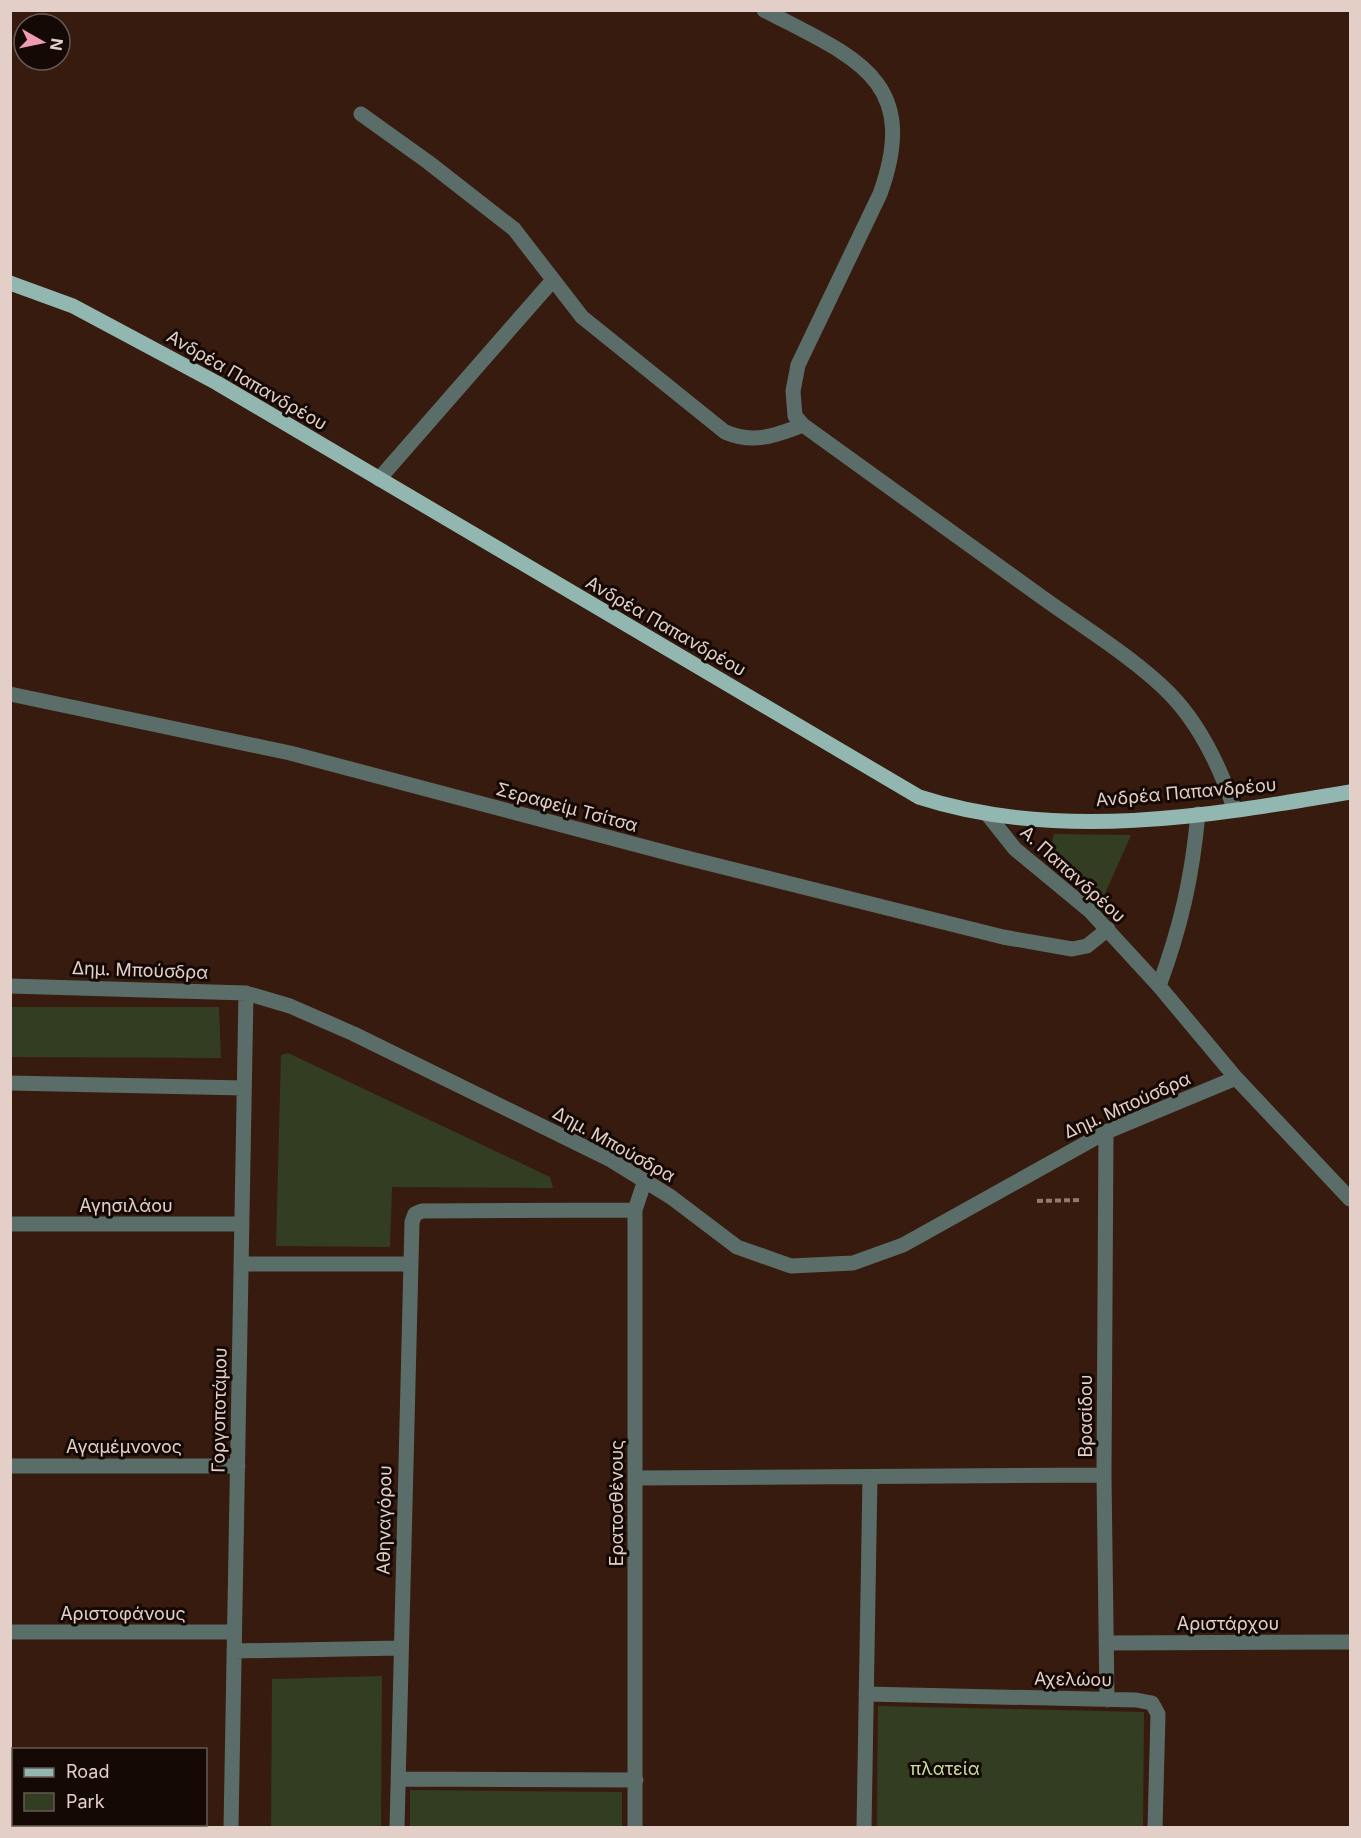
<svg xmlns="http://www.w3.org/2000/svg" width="1361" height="1838" font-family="Inter,sans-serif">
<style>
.green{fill:#333d22}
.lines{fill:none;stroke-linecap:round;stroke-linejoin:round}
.path{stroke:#927a70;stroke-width:4;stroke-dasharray:6 3;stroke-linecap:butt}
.minor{stroke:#5b6d69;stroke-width:15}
.major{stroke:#91b7b0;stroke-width:15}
.labels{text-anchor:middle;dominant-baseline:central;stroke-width:6;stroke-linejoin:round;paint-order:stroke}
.street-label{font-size:18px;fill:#e3cfc8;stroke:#150905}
.park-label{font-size:18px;fill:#c6dfa0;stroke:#150905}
</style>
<rect width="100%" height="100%" fill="#371b0f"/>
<path class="green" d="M 1054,834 L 1131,835 L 1104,896 L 1050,848 Z
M 11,1007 L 219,1007 L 221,1058 L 11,1057 Z
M 288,1053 L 550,1177 L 553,1188 L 392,1187 L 390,1247 L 276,1246 L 281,1055 Z
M 382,1676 L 381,1827 L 271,1827 L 272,1679 Z
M 878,1706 L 1144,1712 L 1143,1827 L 877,1827 Z
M 410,1790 L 622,1792 L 622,1827 L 410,1827 Z"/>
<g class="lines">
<path class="path" d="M 1037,1201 L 1080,1200"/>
<path class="minor" d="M 764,10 C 853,57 922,78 880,194 L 798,365 L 793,391 L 795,416 L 803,425 C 883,482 963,540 1043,598 C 1082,626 1137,660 1170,694 C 1201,726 1220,767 1234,808
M 361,114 L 428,162 L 514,229 L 582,317 L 725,432 C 753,444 775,436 803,425
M 379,479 L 553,280
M 10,694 L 290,753 L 679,856 L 1003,937 L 1072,949 L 1087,946 L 1108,929
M 1198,814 C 1192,878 1181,926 1159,986 L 1236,1078 L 1350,1199
M 988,815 L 1015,849 L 1090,911 L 1159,986
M 10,986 L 246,993 L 290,1006 L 354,1034 L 611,1160 L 671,1197 L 737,1247 L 791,1266 L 853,1263 L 903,1245 L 1106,1132 L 1236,1078
M 10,1083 L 244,1088
M 1106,1132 L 1104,1475 L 1107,1700
M 10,1224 L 242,1224
M 241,1264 L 409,1264
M 10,1466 L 238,1466
M 636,1478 L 1104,1475
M 10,1632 L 234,1632
M 1106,1643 L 1350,1642
M 234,1651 L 401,1648
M 866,1694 L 1136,1700 L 1152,1703 L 1158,1714 L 1155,1828
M 398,1779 L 636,1780
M 231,1828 L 246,993
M 397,1828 L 412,1222 L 415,1214 L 422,1211 L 635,1210
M 635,1828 L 635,1210 L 645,1180
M 864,1828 L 870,1477"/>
<path class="major" d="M 10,283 L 73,306 L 217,383 L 919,797 C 1057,842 1210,816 1350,792"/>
</g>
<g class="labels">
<g class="street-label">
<text transform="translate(247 380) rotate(30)">Ανδρέα Παπανδρέου</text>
<text transform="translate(666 626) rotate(30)">Ανδρέα Παπανδρέου</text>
<text transform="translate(1186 792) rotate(-5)">Ανδρέα Παπανδρέου</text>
<text transform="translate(567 807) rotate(15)">Σεραφείμ Τσίτσα</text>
<text transform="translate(1073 874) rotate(42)">Α. Παπανδρέου</text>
<text transform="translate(140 970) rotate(2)">Δημ. Μπούσδρα</text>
<text transform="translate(1127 1105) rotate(-24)">Δημ. Μπούσδρα</text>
<text transform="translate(614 1144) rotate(29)">Δημ. Μπούσδρα</text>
<text x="126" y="1205">Αγησιλάου</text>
<text transform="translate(219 1410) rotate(-89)">Γοργοποτάμου</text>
<text transform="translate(1085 1416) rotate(-90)">Βρασίδου</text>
<text x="124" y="1446">Αγαμέμνονος</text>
<text transform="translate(616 1503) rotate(-90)">Ερατοσθένους</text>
<text transform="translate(384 1520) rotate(-89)">Αθηναγόρου</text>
<text x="123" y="1613">Αριστοφάνους</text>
<text x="1228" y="1623">Αριστάρχου</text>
<text transform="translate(1073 1679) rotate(1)">Αχελώου</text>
</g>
<g class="park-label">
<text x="945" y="1768">πλατεία</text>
</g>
</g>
<rect width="1361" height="1838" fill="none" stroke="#e3cfc8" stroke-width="24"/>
<rect x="12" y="1748" width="195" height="78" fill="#150905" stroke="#675853" stroke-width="1.5"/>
<rect x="24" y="1768" width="30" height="9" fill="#91b7b0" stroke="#675853" stroke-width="1.5"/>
<text x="66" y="1778" font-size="18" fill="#e3cfc8">Road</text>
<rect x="24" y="1793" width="30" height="18" fill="#333d22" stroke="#675853" stroke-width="1.5"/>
<text x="66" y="1808" font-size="18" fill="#e3cfc8">Park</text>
<g transform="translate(42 42) rotate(99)"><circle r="28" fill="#150905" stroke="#675853" stroke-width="1.5"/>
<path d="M0-4.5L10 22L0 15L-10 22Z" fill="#f19ab3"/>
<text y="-9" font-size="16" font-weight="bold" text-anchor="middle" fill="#e3cfc8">N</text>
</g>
</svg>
